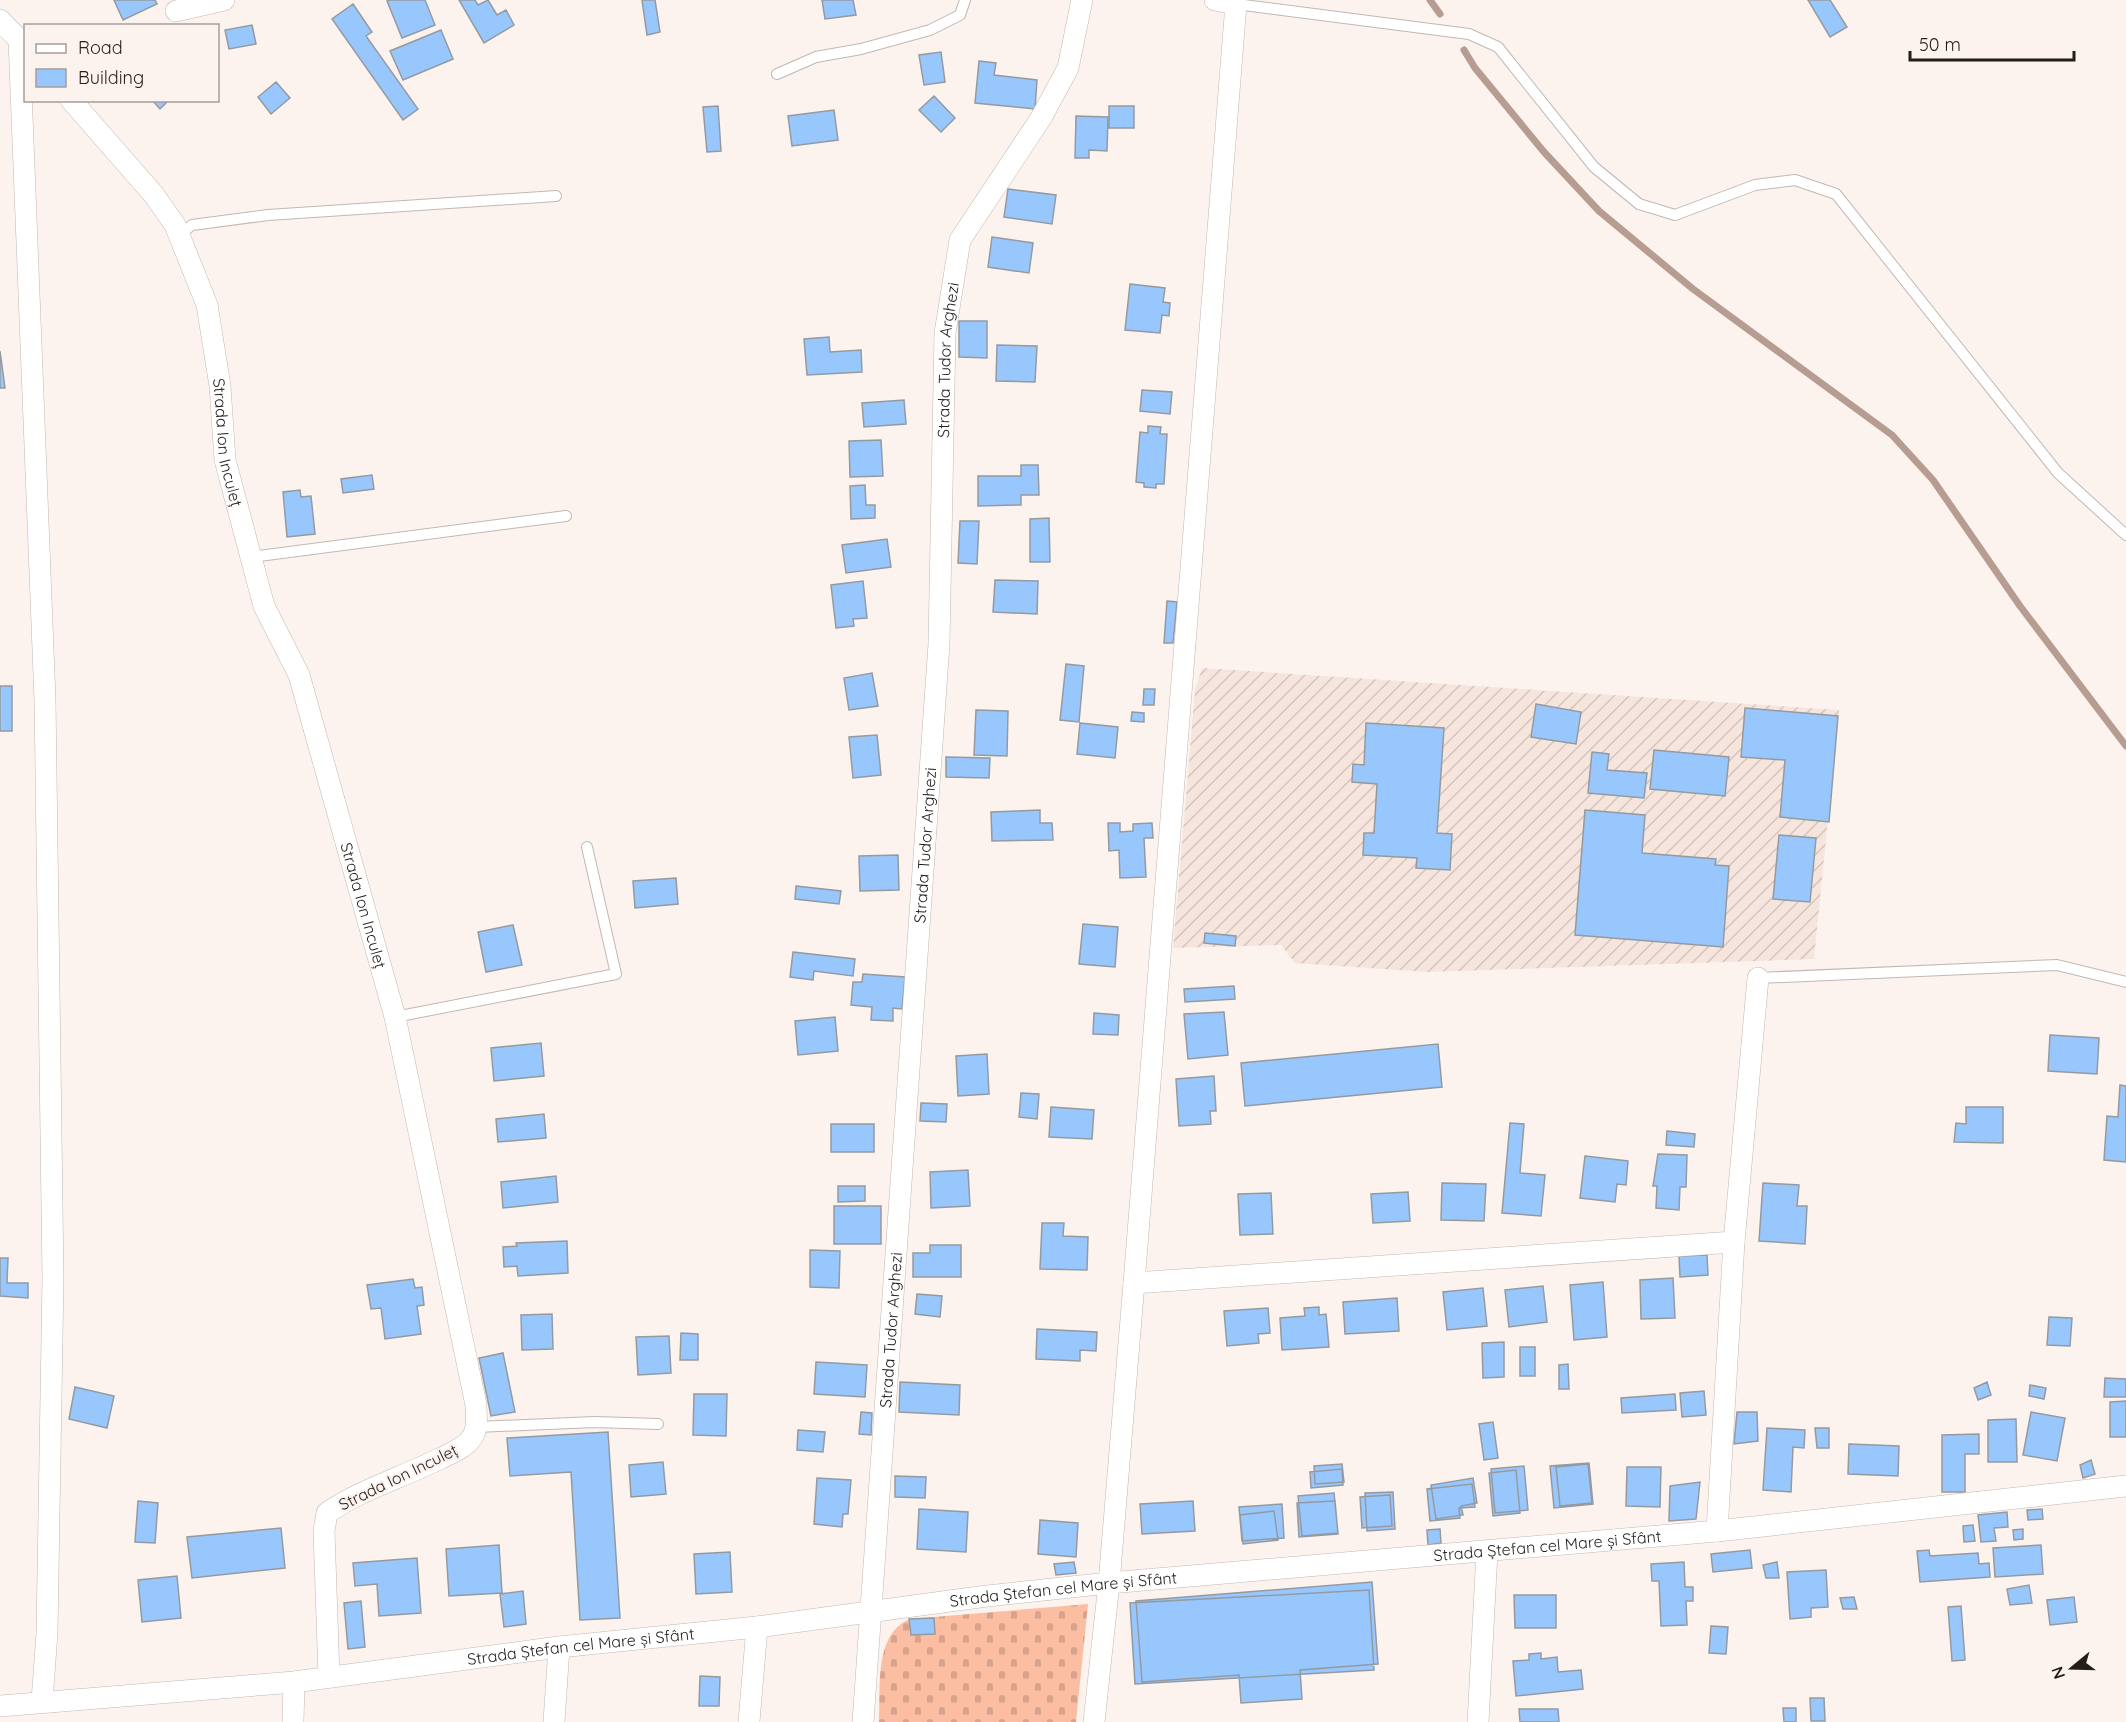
<svg xmlns="http://www.w3.org/2000/svg" width="2126" height="1722" font-family="Quicksand,sans-serif">
<style>
.industrial{fill:url(#industrial-furrows)}
.cemetery{fill:url(#cemetery-stones)}
.lines{fill:none;stroke-linecap:round;stroke-linejoin:round}
.stream{stroke:#b79d91;stroke-width:7}
.building{fill:#98c7fd;stroke:#959aa0;stroke-width:1.5}
.lane-casing{stroke:#c1b8b4;stroke-width:12}
.street-casing{stroke:#c1b8b4;stroke-width:22}
.lane{stroke:#fff;stroke-width:10}
.street{stroke:#fff;stroke-width:21}
.labels{text-anchor:middle;dominant-baseline:central;stroke-width:4.5;stroke-linejoin:round;paint-order:stroke}
.street-label{font-size:16px;fill:#211e1c;stroke:#fcf3ef}
</style>
<defs>
<pattern id="industrial-furrows" width="10" height="10" patternUnits="userSpaceOnUse" patternTransform="scale(1.5)"><rect width="10" height="10" fill="#f6e5dd"/><path d="M-1 1l2-2M0 10L10 0M9 11l2-2" fill="none" stroke="#d3c4bd"/></pattern>
<pattern id="cemetery-stones" width="16" height="16" patternUnits="userSpaceOnUse" patternTransform="scale(1.5)"><rect width="16" height="16" fill="#fbbea3"/><path d="M2 7V4a2 2 0 0 1 4 0v3zM10 15v-3a2 2 0 0 1 4 0v3z" fill="#d7a38c"/></pattern>
</defs>
<rect width="100%" height="100%" fill="#fcf3ef"/>
<path class="industrial" d="M 1202,668 L 1839,710 L 1814,959 L 1427,972 L 1295,963 L 1281,945 L 1173,948 L 1195,690 Z"/>
<path class="cemetery" d="M 1088,1604 L 1076,1722 L 879,1722 C 881,1689 873,1634 910,1619 Z"/>
<g class="lines">
<path class="stream" d="M 1430,0 L 1440,14
M 1464,50 L 1475,68 L 1544,152 L 1599,211 L 1693,289 L 1892,435 L 1933,480 L 2020,606 L 2126,746"/>
</g>
<path class="building" d="M 114,0 L 155,0 L 157,4 L 123,20 Z
M 390,0 L 425,0 L 435,25 L 402,38 L 387,1 Z
M 459,0 L 475,0 L 478,5 L 488,0 L 497,15 L 506,10 L 514,25 L 484,43 Z
M 642,0 L 655,0 L 660,32 L 647,35 Z
M 822,0 L 853,0 L 856,15 L 825,19 Z
M 1808,0 L 1830,0 L 1847,27 L 1830,37 Z
M 353,4 L 372,32 L 366,36 L 418,109 L 403,120 L 332,19 Z
M 252,25 L 256,44 L 229,49 L 225,30 Z
M 441,30 L 453,59 L 403,80 L 390,51 Z
M 941,52 L 945,82 L 924,85 L 919,55 Z
M 979,61 L 996,63 L 994,75 L 1037,80 L 1035,109 L 975,103 Z
M 276,82 L 290,98 L 271,114 L 258,97 Z
M 934,96 L 955,118 L 941,132 L 919,110 Z
M 152,100 L 169,100 L 160,109 Z
M 718,106 L 721,151 L 707,152 L 703,107 Z
M 1109,106 L 1134,106 L 1134,128 L 1109,128 Z
M 834,110 L 838,140 L 792,146 L 788,116 Z
M 1076,116 L 1108,117 L 1107,151 L 1089,150 L 1089,158 L 1075,158 Z
M 1008,189 L 1056,195 L 1052,224 L 1004,217 Z
M 992,237 L 1033,243 L 1029,273 L 988,267 Z
M 1130,284 L 1165,288 L 1163,302 L 1170,303 L 1169,316 L 1162,315 L 1160,333 L 1125,330 Z
M 959,321 L 987,321 L 987,358 L 959,357 Z
M 829,337 L 830,352 L 861,350 L 862,372 L 807,375 L 804,339 Z
M 997,345 L 1037,346 L 1035,382 L 996,381 Z
M 0,351 L 5,388 L 0,388 Z
M 1142,390 L 1172,392 L 1170,414 L 1140,411 Z
M 904,400 L 906,424 L 864,427 L 862,403 Z
M 1148,426 L 1161,427 L 1160,434 L 1167,434 L 1164,484 L 1156,484 L 1156,488 L 1144,487 L 1144,483 L 1136,482 L 1140,432 L 1148,433 Z
M 881,440 L 883,476 L 850,477 L 849,441 Z
M 1021,465 L 1038,465 L 1039,495 L 1021,495 L 1021,505 L 978,506 L 978,476 L 1021,476 Z
M 372,475 L 374,489 L 343,493 L 341,479 Z
M 865,485 L 866,505 L 875,505 L 875,518 L 851,519 L 850,486 Z
M 300,490 L 301,497 L 311,496 L 315,534 L 287,537 L 283,492 Z
M 1049,518 L 1050,562 L 1030,562 L 1030,519 Z
M 960,521 L 979,521 L 977,564 L 958,563 Z
M 887,539 L 891,567 L 846,573 L 842,545 Z
M 995,580 L 1038,581 L 1037,614 L 993,612 Z
M 863,581 L 867,618 L 853,619 L 854,626 L 836,628 L 831,585 Z
M 1167,601 L 1177,602 L 1173,643 L 1164,643 Z
M 1066,664 L 1084,666 L 1079,722 L 1060,720 Z
M 872,673 L 878,706 L 849,710 L 844,678 Z
M 0,686 L 12,686 L 12,731 L 0,731 Z
M 1144,689 L 1155,689 L 1154,705 L 1143,705 Z
M 1536,704 L 1581,712 L 1576,744 L 1531,737 Z
M 1745,708 L 1838,716 L 1829,822 L 1780,817 L 1785,760 L 1741,757 Z
M 976,710 L 1008,711 L 1007,756 L 974,755 Z
M 1132,712 L 1144,713 L 1144,722 L 1131,721 Z
M 1080,723 L 1118,727 L 1115,758 L 1077,754 Z
M 1366,723 L 1444,728 L 1437,833 L 1452,834 L 1450,870 L 1416,868 L 1417,858 L 1363,855 L 1364,833 L 1374,833 L 1377,784 L 1352,782 L 1353,764 L 1364,765 Z
M 877,735 L 881,775 L 853,778 L 849,737 Z
M 1654,750 L 1729,757 L 1725,796 L 1650,789 Z
M 1592,752 L 1609,754 L 1607,770 L 1647,773 L 1644,798 L 1588,793 Z
M 946,757 L 990,758 L 989,778 L 946,777 Z
M 1040,810 L 1040,823 L 1052,823 L 1053,840 L 992,841 L 991,812 Z
M 1585,810 L 1645,815 L 1642,853 L 1716,859 L 1715,865 L 1729,866 L 1723,947 L 1575,935 Z
M 1108,823 L 1120,823 L 1120,832 L 1133,831 L 1133,824 L 1152,823 L 1153,838 L 1144,838 L 1146,877 L 1120,878 L 1119,850 L 1109,851 Z
M 1779,835 L 1816,838 L 1810,902 L 1773,899 Z
M 898,855 L 899,890 L 860,891 L 859,856 Z
M 676,878 L 678,904 L 635,908 L 633,881 Z
M 796,886 L 841,891 L 839,904 L 795,899 Z
M 1083,924 L 1118,927 L 1115,967 L 1079,964 Z
M 513,925 L 522,965 L 486,972 L 478,932 Z
M 1205,933 L 1236,936 L 1235,946 L 1204,943 Z
M 793,952 L 855,959 L 853,976 L 814,971 L 813,980 L 790,977 Z
M 863,974 L 905,977 L 902,1009 L 893,1008 L 893,1021 L 871,1020 L 872,1007 L 851,1005 L 853,982 L 862,982 Z
M 1234,986 L 1235,999 L 1185,1002 L 1184,989 Z
M 1224,1012 L 1228,1055 L 1188,1059 L 1184,1014 Z
M 1094,1013 L 1119,1015 L 1118,1035 L 1093,1034 Z
M 835,1017 L 838,1051 L 798,1055 L 795,1021 Z
M 2050,1035 L 2099,1038 L 2097,1074 L 2048,1071 Z
M 541,1043 L 544,1076 L 494,1081 L 491,1048 Z
M 1438,1044 L 1442,1087 L 1245,1106 L 1241,1063 Z
M 987,1054 L 989,1094 L 958,1096 L 956,1056 Z
M 1214,1076 L 1216,1111 L 1210,1111 L 1211,1124 L 1179,1126 L 1176,1079 Z
M 2120,1085 L 2126,1086 L 2126,1162 L 2104,1160 L 2107,1116 L 2118,1117 Z
M 1021,1093 L 1039,1094 L 1037,1119 L 1019,1117 Z
M 921,1103 L 947,1104 L 946,1122 L 920,1121 Z
M 1051,1107 L 1094,1110 L 1092,1139 L 1049,1137 Z
M 1966,1107 L 2003,1107 L 2003,1143 L 1954,1142 L 1956,1123 L 1966,1124 Z
M 544,1114 L 546,1138 L 498,1142 L 496,1119 Z
M 1510,1123 L 1524,1124 L 1520,1173 L 1545,1175 L 1541,1216 L 1502,1213 Z
M 831,1124 L 874,1124 L 874,1152 L 831,1152 Z
M 1667,1131 L 1695,1134 L 1694,1147 L 1666,1145 Z
M 1658,1154 L 1687,1155 L 1686,1187 L 1680,1187 L 1679,1210 L 1656,1208 L 1657,1186 L 1653,1186 Z
M 1585,1156 L 1628,1161 L 1626,1185 L 1617,1184 L 1615,1202 L 1580,1198 Z
M 968,1170 L 970,1206 L 931,1208 L 930,1172 Z
M 556,1176 L 558,1202 L 503,1208 L 501,1182 Z
M 1442,1183 L 1486,1184 L 1484,1221 L 1441,1220 Z
M 1763,1183 L 1799,1185 L 1797,1206 L 1807,1206 L 1805,1244 L 1759,1241 Z
M 838,1186 L 865,1186 L 865,1201 L 838,1202 Z
M 1408,1192 L 1410,1221 L 1373,1223 L 1371,1194 Z
M 1271,1193 L 1273,1234 L 1240,1235 L 1238,1194 Z
M 834,1206 L 881,1206 L 881,1244 L 834,1244 Z
M 1042,1223 L 1064,1223 L 1063,1236 L 1088,1237 L 1087,1270 L 1040,1269 Z
M 567,1241 L 568,1273 L 518,1276 L 517,1266 L 504,1267 L 503,1247 L 517,1246 L 516,1243 Z
M 930,1245 L 961,1245 L 961,1277 L 913,1277 L 913,1253 L 930,1253 Z
M 810,1250 L 840,1251 L 839,1288 L 810,1287 Z
M 1707,1255 L 1708,1275 L 1680,1277 L 1679,1256 Z
M 0,1258 L 8,1258 L 7,1283 L 28,1283 L 28,1298 L 0,1296 Z
M 1673,1278 L 1675,1318 L 1641,1319 L 1640,1280 Z
M 413,1279 L 415,1288 L 422,1287 L 424,1305 L 417,1306 L 421,1334 L 385,1339 L 381,1308 L 371,1309 L 367,1285 Z
M 1603,1282 L 1607,1337 L 1574,1340 L 1570,1285 Z
M 1543,1286 L 1547,1322 L 1509,1327 L 1505,1290 Z
M 1483,1288 L 1487,1326 L 1447,1330 L 1443,1292 Z
M 917,1294 L 942,1296 L 940,1317 L 915,1314 Z
M 1397,1298 L 1399,1331 L 1345,1334 L 1343,1302 Z
M 1319,1307 L 1319,1315 L 1326,1314 L 1329,1347 L 1282,1350 L 1280,1318 L 1305,1316 L 1304,1308 Z
M 1268,1308 L 1270,1333 L 1258,1334 L 1259,1343 L 1227,1346 L 1224,1311 Z
M 552,1314 L 553,1349 L 522,1350 L 521,1315 Z
M 2049,1317 L 2072,1318 L 2070,1346 L 2047,1345 Z
M 1037,1329 L 1097,1332 L 1096,1351 L 1080,1350 L 1080,1361 L 1036,1359 Z
M 681,1333 L 698,1334 L 698,1360 L 680,1360 Z
M 669,1336 L 671,1373 L 638,1375 L 636,1337 Z
M 1504,1342 L 1504,1377 L 1483,1378 L 1482,1343 Z
M 1520,1347 L 1535,1347 L 1535,1376 L 1520,1376 Z
M 503,1353 L 515,1412 L 491,1416 L 479,1358 Z
M 816,1362 L 867,1365 L 865,1397 L 814,1394 Z
M 1568,1364 L 1569,1389 L 1559,1389 L 1559,1365 Z
M 2105,1378 L 2126,1379 L 2126,1397 L 2104,1397 Z
M 900,1382 L 960,1385 L 959,1415 L 899,1412 Z
M 1987,1382 L 1991,1395 L 1978,1400 L 1974,1388 Z
M 2030,1385 L 2046,1388 L 2044,1399 L 2029,1396 Z
M 75,1387 L 114,1396 L 107,1428 L 69,1419 Z
M 1704,1391 L 1706,1415 L 1682,1417 L 1680,1393 Z
M 694,1394 L 727,1394 L 726,1436 L 693,1435 Z
M 1675,1394 L 1676,1410 L 1622,1413 L 1621,1398 Z
M 2126,1401 L 2126,1437 L 2110,1437 L 2110,1402 Z
M 861,1412 L 872,1413 L 871,1435 L 859,1434 Z
M 1737,1412 L 1757,1412 L 1758,1441 L 1734,1444 Z
M 2031,1412 L 2065,1418 L 2057,1461 L 2023,1455 Z
M 2016,1419 L 2017,1462 L 1988,1462 L 1988,1420 Z
M 1493,1422 L 1498,1458 L 1484,1460 L 1479,1424 Z
M 1767,1428 L 1805,1430 L 1804,1448 L 1793,1447 L 1791,1492 L 1763,1490 Z
M 1815,1428 L 1829,1428 L 1829,1448 L 1817,1448 Z
M 798,1430 L 825,1432 L 823,1452 L 797,1450 Z
M 608,1432 L 620,1618 L 580,1620 L 571,1472 L 510,1476 L 507,1438 Z
M 1979,1434 L 1979,1454 L 1965,1454 L 1965,1492 L 1942,1492 L 1942,1435 Z
M 1849,1444 L 1899,1446 L 1898,1476 L 1848,1474 Z
M 2091,1460 L 2095,1474 L 2083,1478 L 2080,1465 Z
M 663,1462 L 666,1494 L 631,1497 L 629,1465 Z
M 1589,1463 L 1593,1504 L 1554,1508 L 1550,1466 Z
M 1342,1464 L 1344,1482 L 1315,1484 L 1314,1466 Z
M 1588,1464 L 1592,1503 L 1560,1506 L 1556,1467 Z
M 1524,1466 L 1528,1510 L 1495,1513 L 1491,1469 Z
M 1627,1467 L 1661,1467 L 1660,1507 L 1626,1506 Z
M 1342,1469 L 1343,1485 L 1311,1488 L 1310,1472 Z
M 1516,1470 L 1520,1513 L 1493,1516 L 1489,1473 Z
M 895,1476 L 926,1477 L 925,1498 L 895,1497 Z
M 817,1478 L 851,1480 L 848,1514 L 843,1514 L 842,1527 L 814,1524 Z
M 1473,1478 L 1477,1503 L 1461,1506 L 1463,1515 L 1436,1519 L 1431,1485 Z
M 1700,1482 L 1696,1519 L 1669,1521 L 1670,1486 Z
M 1472,1484 L 1475,1507 L 1459,1508 L 1460,1518 L 1430,1521 L 1427,1489 Z
M 1393,1492 L 1395,1529 L 1367,1531 L 1365,1493 Z
M 1334,1493 L 1338,1533 L 1302,1536 L 1298,1496 Z
M 1390,1495 L 1392,1526 L 1362,1528 L 1360,1497 Z
M 138,1501 L 158,1503 L 155,1543 L 135,1542 Z
M 1193,1501 L 1195,1531 L 1142,1534 L 1140,1504 Z
M 1335,1501 L 1338,1534 L 1299,1537 L 1297,1503 Z
M 1282,1504 L 1284,1538 L 1242,1541 L 1239,1507 Z
M 919,1509 L 968,1512 L 966,1552 L 917,1549 Z
M 2042,1509 L 2043,1519 L 2028,1520 L 2027,1510 Z
M 1274,1511 L 1278,1540 L 1243,1544 L 1240,1515 Z
M 2007,1512 L 2008,1527 L 1994,1528 L 1996,1541 L 1981,1542 L 1978,1515 Z
M 1040,1520 L 1078,1523 L 1076,1557 L 1038,1554 Z
M 1973,1525 L 1975,1541 L 1964,1542 L 1963,1526 Z
M 281,1528 L 285,1568 L 192,1578 L 187,1537 Z
M 1440,1529 L 1441,1543 L 1428,1545 L 1427,1530 Z
M 2023,1529 L 2023,1539 L 2014,1540 L 2013,1530 Z
M 499,1545 L 502,1593 L 449,1596 L 446,1549 Z
M 2041,1545 L 2043,1574 L 1995,1577 L 1993,1548 Z
M 1750,1550 L 1752,1568 L 1713,1572 L 1711,1554 Z
M 1929,1550 L 1930,1556 L 1978,1553 L 1979,1564 L 1989,1563 L 1990,1577 L 1920,1582 L 1917,1551 Z
M 730,1552 L 732,1592 L 696,1594 L 694,1554 Z
M 417,1558 L 421,1613 L 379,1616 L 377,1584 L 355,1586 L 353,1563 Z
M 1074,1562 L 1076,1573 L 1056,1575 L 1054,1564 Z
M 1684,1562 L 1685,1587 L 1693,1587 L 1693,1601 L 1686,1601 L 1687,1625 L 1661,1626 L 1659,1581 L 1652,1581 L 1651,1564 Z
M 1777,1562 L 1779,1578 L 1766,1578 L 1763,1565 Z
M 1826,1570 L 1828,1607 L 1811,1608 L 1811,1617 L 1790,1619 L 1787,1572 Z
M 177,1576 L 181,1618 L 142,1622 L 138,1580 Z
M 1372,1582 L 1378,1664 L 1300,1670 L 1302,1699 L 1241,1703 L 1239,1675 L 1142,1682 L 1136,1601 Z
M 2029,1585 L 2032,1603 L 2010,1605 L 2007,1589 Z
M 1369,1590 L 1374,1670 L 1135,1684 L 1130,1603 Z
M 523,1591 L 526,1624 L 504,1627 L 500,1594 Z
M 1514,1595 L 1556,1595 L 1556,1628 L 1515,1628 Z
M 1854,1597 L 1857,1609 L 1843,1609 L 1840,1598 Z
M 2074,1597 L 2077,1622 L 2050,1625 L 2047,1600 Z
M 361,1601 L 365,1647 L 348,1649 L 344,1603 Z
M 1961,1606 L 1965,1660 L 1952,1661 L 1948,1607 Z
M 934,1618 L 935,1634 L 911,1635 L 909,1619 Z
M 1711,1626 L 1728,1627 L 1726,1654 L 1709,1653 Z
M 1541,1653 L 1541,1659 L 1557,1657 L 1558,1672 L 1581,1670 L 1583,1689 L 1516,1696 L 1513,1661 L 1529,1660 L 1529,1654 Z
M 700,1676 L 720,1677 L 719,1706 L 699,1706 Z
M 1810,1698 L 1824,1698 L 1825,1721 L 1811,1721 Z
M 1783,1708 L 1796,1708 L 1796,1722 L 1784,1722 Z
M 1519,1709 L 1558,1709 L 1559,1722 L 1520,1722 Z"/>
<g class="lines">
<defs>
<path id="lane" d="M 1236,4 L 1469,34 L 1498,47 L 1594,167 L 1639,204 L 1675,215 L 1755,185 L 1795,180 L 1836,194 L 2058,473 L 2126,535
M 777,74 L 816,57 L 861,49 L 930,30 L 960,15 L 965,0
M 180,234 L 192,225 L 268,215 L 556,196
M 251,557 L 566,516
M 1758,978 L 2057,965 L 2126,982
M 395,1017 L 616,974 L 587,847
M 477,1427 L 594,1422 L 658,1424"/>
<g id="street">
<path d="M 176,11 L 224,0"/>
<path d="M 0,20 L 26,47"/>
<path d="M 19,39 L 45,700 L 53,1278 L 47,1633 L 42,1701"/>
<path id="s1" d="M 71,100 L 154,195 L 175,225 L 207,305 L 220,386 L 225,460 L 264,606 L 299,675 L 395,1017 L 476,1405 C 476,1417 479,1430 470,1440 C 463,1449 449,1454 439,1459 C 403,1477 358,1491 327,1513 L 324,1531 L 329,1677"/>
<path d="M 1134,1283 L 1734,1242"/>
<path d="M 1717,1531 L 1734,1242 L 1758,978"/>
<path id="s2" d="M 0,1706 L 294,1682 L 559,1647 L 757,1627 L 987,1596 L 1109,1583 L 1717,1531 L 2126,1486"/>
<path d="M 293,1722 L 294,1682"/>
<path d="M 554,1722 L 559,1647"/>
<path d="M 749,1722 L 757,1627"/>
<path id="s3" d="M 863,1722 L 939,644 L 945,333 L 960,240 L 1041,118 L 1068,68 L 1082,0"/>
<path d="M 1094,1722 L 1109,1583 L 1134,1283 L 1236,4 L 1215,0"/>
<path d="M 1478,1722 L 1487,1552"/>
</g>
</defs>
<use href="#lane" class="lane-casing"/>
<use href="#street" class="street-casing"/>
<use href="#lane" class="lane"/>
<use href="#street" class="street"/>
</g>
<g class="labels">
<g class="street-label">
<text stroke="none"><textPath href="#s3" startOffset="1365">Strada Tudor Arghezi</textPath></text>
<text stroke="none"><textPath href="#s1" startOffset="388">Strada Ion Inculeț</textPath></text>
<text stroke="none"><textPath href="#s3" startOffset="879">Strada Tudor Arghezi</textPath></text>
<text stroke="none"><textPath href="#s1" startOffset="873">Strada Ion Inculeț</textPath></text>
<text stroke="none"><textPath href="#s3" startOffset="393">Strada Tudor Arghezi</textPath></text>
<text transform="translate(398 1477) rotate(-26)">Strada Ion Inculeț</text>
<text stroke="none"><textPath href="#s2" startOffset="1556">Strada Ștefan cel Mare și Sfânt</textPath></text>
<text stroke="none"><textPath href="#s2" startOffset="1070">Strada Ștefan cel Mare și Sfânt</textPath></text>
<text stroke="none"><textPath href="#s2" startOffset="584">Strada Ștefan cel Mare și Sfânt</textPath></text>
</g>
</g>
<rect x="24" y="24" width="195" height="78" fill="#fcf3ef" stroke="#a49e9b" stroke-width="1.5"/>
<rect x="36" y="44" width="30" height="9" fill="#ffffff" stroke="#a49e9b" stroke-width="1.5"/>
<text x="78" y="54" font-size="18" fill="#211e1c">Road</text>
<rect x="36" y="69" width="30" height="18" fill="#98c7fd" stroke="#a49e9b" stroke-width="1.5"/>
<text x="78" y="84" font-size="18" fill="#211e1c">Building</text>
<g transform="translate(2072 1668) rotate(251)" stroke="#fcf3ef" stroke-width="4.5" paint-order="stroke">
<path d="M0-4.5L10 22L0 15L-10 22Z" fill="#211e1c"/>
<text y="-9" font-size="16" font-weight="bold" text-anchor="middle" fill="#211e1c">N</text>
</g>
<path d="M1910 51v9h164v-9" fill="none" stroke="#211e1c" stroke-width="3"/>
<text x="1919" y="51" font-size="18" fill="#211e1c" stroke="#fcf3ef" stroke-width="4.5" paint-order="stroke">50 m</text>
</svg>
